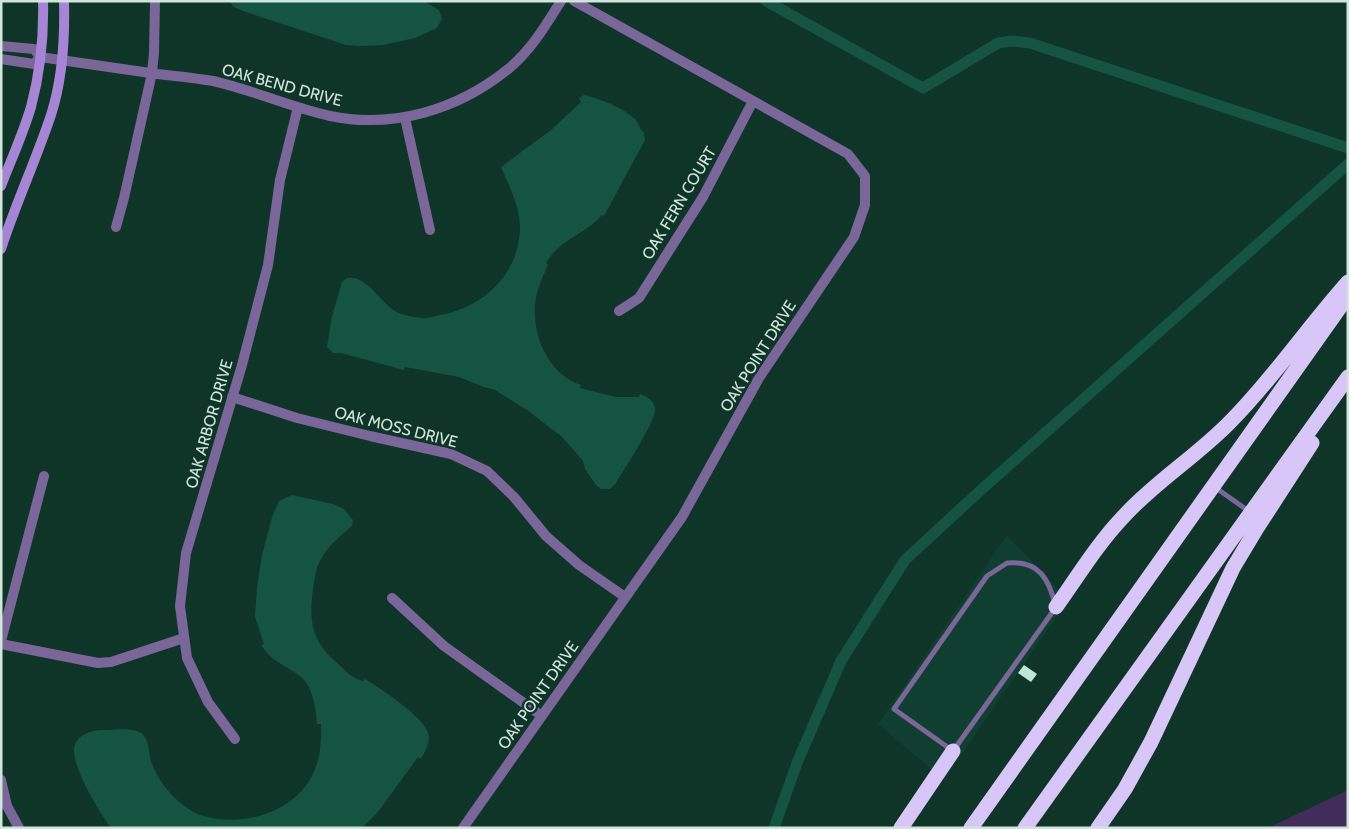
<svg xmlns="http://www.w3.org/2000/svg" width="1349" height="829" font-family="Cabin,sans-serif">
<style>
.built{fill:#103f32}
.green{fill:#412c5c}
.water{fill:#145441}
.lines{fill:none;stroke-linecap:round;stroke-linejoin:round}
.canal{stroke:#145441;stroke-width:11}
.building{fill:#bee6d6}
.lane{stroke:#7a6698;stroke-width:5}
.street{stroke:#7a6698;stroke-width:10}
.secondary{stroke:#a685d6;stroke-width:10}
.highway{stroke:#d9c6f8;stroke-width:15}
.labels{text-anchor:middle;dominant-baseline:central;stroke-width:5;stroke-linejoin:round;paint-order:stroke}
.street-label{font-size:16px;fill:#d1e5dd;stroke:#0f3428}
</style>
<rect width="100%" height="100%" fill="#0f3428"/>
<path class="built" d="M 1007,535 L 1068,600 L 944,780 L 878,724 Z"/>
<path class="green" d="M 1348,790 L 1348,828 L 1268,828 Z"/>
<path class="water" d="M 229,1 L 424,1 L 439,10 L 442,19 L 437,28 L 415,38 L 383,45 L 361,46 L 346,45 L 243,11 L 234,7 Z
M 584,95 C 601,99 624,108 636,120 C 639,124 639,128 644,133 L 645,140 L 604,216 L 602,215 C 584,236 562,237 546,263 L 548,265 C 542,278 536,291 535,306 C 533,338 549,374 581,385 L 580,388 L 616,397 L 639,397 L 640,394 C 648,397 655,401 655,410 C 655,423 624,469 616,483 L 610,489 L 601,489 L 596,485 L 585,469 L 583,461 L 561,436 L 527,410 L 495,390 L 484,387 L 459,377 L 405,367 L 404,370 L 341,353 L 333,353 L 327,347 L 332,316 L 342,282 L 347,278 C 367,275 380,302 395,311 C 401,315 414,317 421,318 C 427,319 434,316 440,315 C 484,307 519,274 520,228 C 520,206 509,186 501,167 L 551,130 L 581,102 L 579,98 Z
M 292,495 L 333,504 L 344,509 L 353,520 L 352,526 C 340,536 328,546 321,559 C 315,569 315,578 313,589 C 309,619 311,640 335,661 C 343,668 352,679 363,681 L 365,679 C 381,689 423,716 428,733 C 431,742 425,751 421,759 L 418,757 L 378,812 L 362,828 L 111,828 C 99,811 73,770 74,749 C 75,735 92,730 103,730 C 114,730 132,727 141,733 C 150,739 148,754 152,764 C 161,786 179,806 200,815 C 242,829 299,812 315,769 C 321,755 321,740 321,724 L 317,724 C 316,709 313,687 301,677 C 285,664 274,664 261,645 L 264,644 L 255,617 L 257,587 L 262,555 L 272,517 L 279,501 Z"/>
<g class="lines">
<path class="canal" d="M 766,1 L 923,88 L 998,43 L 1012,41 L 1030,43 L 1348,148
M 774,828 L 797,763 L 841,661 L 905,560 L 982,489 L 1348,164"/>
</g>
<path class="building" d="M 1024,665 L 1037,674 L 1031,682 L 1018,673 Z"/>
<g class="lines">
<path class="lane" d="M 1216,488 L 1250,512
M 1007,563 C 1040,560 1049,580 1056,607 L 953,751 L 894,709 L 987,576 Z"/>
<path class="street" d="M 1,46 L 34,49 L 40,57
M 40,57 C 79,63 118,68 157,74 C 176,76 195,78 213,81 C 253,90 290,107 330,116 C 393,129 457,110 507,70 C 530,52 546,25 561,1
M 1,59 L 34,64 L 40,57
M 405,118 L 430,230
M 116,227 L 124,198 L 152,73 L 154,53 L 155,1
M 619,311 L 639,298 L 703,197 L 753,101
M 232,397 L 297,418 L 370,436 L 451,454 L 487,471 L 514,497 L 546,536 L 579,565 L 625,597
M 392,598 L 444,646 L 542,716
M 1,641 L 44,476
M 1,644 L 98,663 L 111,662 L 184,638
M 235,739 L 208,702 L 187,658 L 180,606 L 186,553 L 242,365 L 268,265 L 280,180 L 298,107
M 1,780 L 7,806 L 19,828
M 463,828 L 682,517 L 759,378 L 854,237 L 865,205 L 865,176 L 848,154 L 574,1"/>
<path class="secondary" d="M 1,186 C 11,160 23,134 31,107 C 40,73 44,37 43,1
M 1,249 C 16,203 36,160 51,115 C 63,78 65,40 64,1"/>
<path class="highway" d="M 1056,607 C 1078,576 1098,543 1124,516 C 1156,481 1197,456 1230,422 C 1273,379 1307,328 1348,282
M 901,828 L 953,751
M 971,828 L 1348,296
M 1025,828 L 1348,377
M 1098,828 L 1125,789 L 1151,742 L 1233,568 L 1257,528 L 1312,443"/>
</g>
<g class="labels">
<g class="street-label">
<text transform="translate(282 85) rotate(15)">OAK BEND DRIVE</text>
<text transform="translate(679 203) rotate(-59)">OAK FERN COURT</text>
<text transform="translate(758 356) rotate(-58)">OAK POINT DRIVE</text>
<text transform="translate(209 424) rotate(-74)">OAK ARBOR DRIVE</text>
<text transform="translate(396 427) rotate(14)">OAK MOSS DRIVE</text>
<text transform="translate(538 695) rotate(-55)">OAK POINT DRIVE</text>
</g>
</g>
<rect width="1349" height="829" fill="none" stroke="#d1e5dd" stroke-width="5"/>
</svg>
